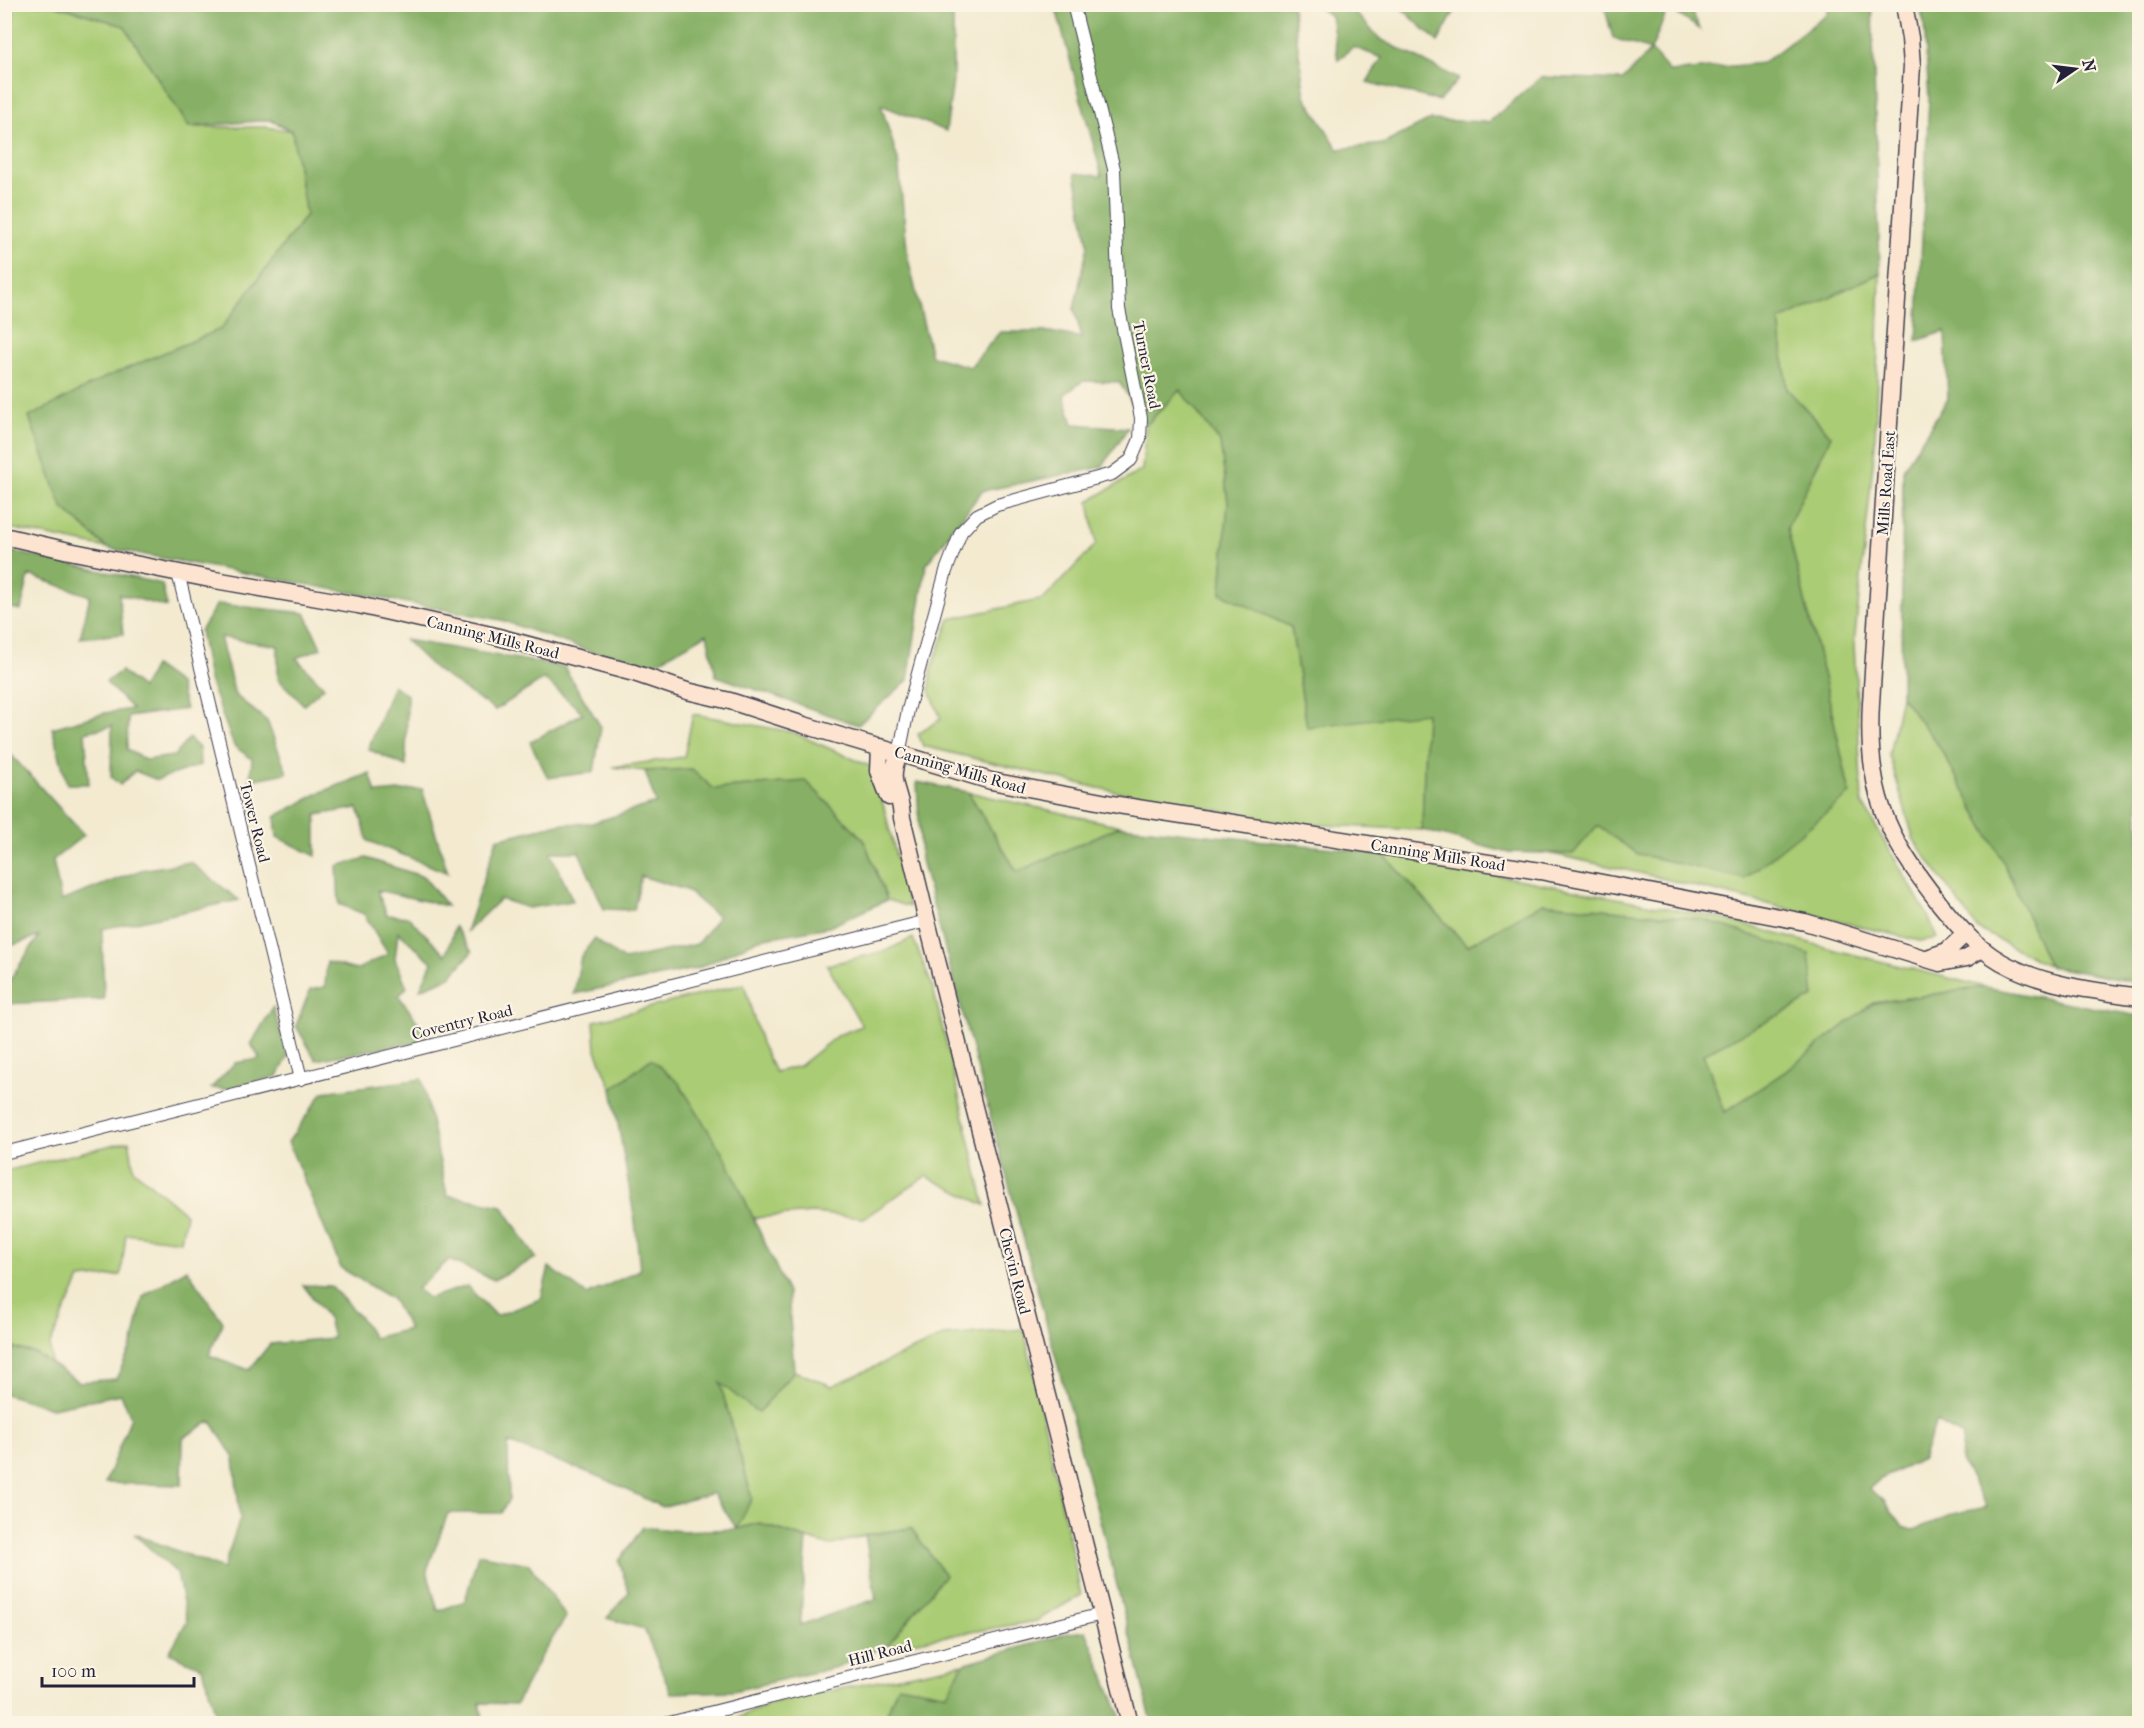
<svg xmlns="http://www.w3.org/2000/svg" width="2144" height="1728" font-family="'IM FELL French Canon',serif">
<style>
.green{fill:#aacc75;stroke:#667758;stroke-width:1.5}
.forest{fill:#87b066;stroke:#546950;stroke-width:1.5;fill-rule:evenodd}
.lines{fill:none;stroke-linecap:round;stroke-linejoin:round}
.street-casing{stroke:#414051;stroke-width:14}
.secondary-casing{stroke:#414051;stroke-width:19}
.street{stroke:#fff;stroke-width:12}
.secondary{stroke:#fde4d0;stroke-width:16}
.labels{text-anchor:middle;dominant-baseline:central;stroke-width:4.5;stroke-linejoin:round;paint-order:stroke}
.street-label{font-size:16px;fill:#22223b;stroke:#fcf5e5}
</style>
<rect width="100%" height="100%" fill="#fcf5e5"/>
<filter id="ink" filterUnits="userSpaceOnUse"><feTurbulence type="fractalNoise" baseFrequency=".0167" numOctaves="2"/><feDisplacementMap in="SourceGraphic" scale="12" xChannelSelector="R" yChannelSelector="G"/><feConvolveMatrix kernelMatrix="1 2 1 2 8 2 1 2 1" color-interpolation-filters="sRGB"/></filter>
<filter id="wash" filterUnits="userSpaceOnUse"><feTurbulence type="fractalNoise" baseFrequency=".008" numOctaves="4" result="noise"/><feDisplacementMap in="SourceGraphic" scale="24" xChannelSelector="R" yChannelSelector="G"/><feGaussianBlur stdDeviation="1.35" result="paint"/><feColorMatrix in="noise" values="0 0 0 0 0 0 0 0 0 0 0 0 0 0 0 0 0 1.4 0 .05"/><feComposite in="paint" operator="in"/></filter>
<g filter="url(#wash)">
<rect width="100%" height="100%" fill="#f3ead0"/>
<path class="green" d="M 14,5 L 55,5 L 124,25 L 189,127 L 266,127 L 292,131 L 306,215 L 221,329 L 104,378 L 62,507 L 107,548 L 4,527 L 5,81 Z
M 1880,273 L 1875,445 L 1854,644 L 1862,803 L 1927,914 L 1937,938 L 1920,941 L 1636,872 L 1547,853 L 1573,853 L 1597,825 L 1638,854 L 1850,794 L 1827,690 L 1787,528 L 1831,436 L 1787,389 L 1779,320 Z
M 1180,389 L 1220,442 L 1228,502 L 1221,593 L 1291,627 L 1307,727 L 1426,712 L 1422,830 L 1285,823 L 1098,788 L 923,746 L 918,734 L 941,719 L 930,691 L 931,670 L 950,619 L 1044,599 L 1096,544 L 1089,501 L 1142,470 L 1146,425 Z
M 1901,696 L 1939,746 L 2005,865 L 2049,966 L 1978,929 L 1914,840 L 1889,755 Z
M 693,714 L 792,732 L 874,768 L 909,907 L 887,900 L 864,840 L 806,781 L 714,789 L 691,769 L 645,771 L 613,767 L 684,757 Z
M 968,792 L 1120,826 L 1017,872 Z
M 1382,853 L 1720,918 L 1839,951 L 1985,987 L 1873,1003 L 1786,1071 L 1725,1112 L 1703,1054 L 1814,997 L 1543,903 L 1467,946 Z
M 913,938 L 933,988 L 985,1205 L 926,1176 L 864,1218 L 812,1213 L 753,1218 L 726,1159 L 651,1059 L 612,1089 L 596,1050 L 594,1021 L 744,984 L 761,1043 L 775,1072 L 799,1066 L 838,1035 L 862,1026 L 827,965 L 885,951 Z
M 129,1141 L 134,1170 L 186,1214 L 181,1241 L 126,1234 L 121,1275 L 80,1279 L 50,1344 L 51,1364 L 35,1353 L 5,1346 L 5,1171 Z
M 1024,1329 L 1081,1595 L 1036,1621 L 887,1646 L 944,1574 L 911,1528 L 865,1535 L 830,1546 L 759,1523 L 737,1529 L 720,1382 L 758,1413 L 794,1371 L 832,1386 L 944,1336 Z
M 963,1664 L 948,1694 L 898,1685 L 883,1723 L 735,1724 L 739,1717 L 775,1702 Z"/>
<path class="forest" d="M 5,4 L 14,5 L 5,62 L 4,5 Z
M 55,5 L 953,5 L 953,81 L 946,131 L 881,105 L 898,160 L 908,258 L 931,356 L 970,367 L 1000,332 L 1050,332 L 1082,338 L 1074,309 L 1088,245 L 1075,173 L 1102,176 L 1055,5 L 1292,5 L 1305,96 L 1338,149 L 1383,144 L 1430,120 L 1489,122 L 1541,77 L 1623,80 L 1651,50 L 1613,38 L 1604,5 L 1689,5 L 1700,29 L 1668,8 L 1651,50 L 1670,72 L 1763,63 L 1827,14 L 1828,5 L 1872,5 L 1880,273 L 1779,321 L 1787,389 L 1831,436 L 1787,528 L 1827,690 L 1850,794 L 1744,879 L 1638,854 L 1597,826 L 1573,854 L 1505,852 L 1422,830 L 1426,713 L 1307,727 L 1291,627 L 1221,593 L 1228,502 L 1220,442 L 1180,390 L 1146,425 L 1119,382 L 1083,381 L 1064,395 L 1073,424 L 1128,428 L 1102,467 L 982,491 L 926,565 L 908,680 L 858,725 L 716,676 L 707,634 L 643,670 L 501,620 L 107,548 L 62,507 L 29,417 L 104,378 L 221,329 L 306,215 L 292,131 L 270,120 L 189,127 L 124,26 Z
M 1314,5 L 1348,5 L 1380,39 L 1459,79 L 1439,101 L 1367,82 L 1382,58 L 1353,47 L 1338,60 L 1331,16 Z
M 1398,5 L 1458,5 L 1438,42 Z
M 1919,5 L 2139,5 L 2139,983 L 2049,966 L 2005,865 L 1939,746 L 1901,696 L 1903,469 L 1948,399 L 1945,331 L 1917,341 L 1929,99 L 1924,23 Z
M 5,550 L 162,584 L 167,607 L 119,594 L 123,634 L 80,638 L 90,596 L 29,575 L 21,610 L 5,607 Z
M 217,604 L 305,613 L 321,648 L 296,658 L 324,687 L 304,705 L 278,679 L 278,646 L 220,637 L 235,695 L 267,721 L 287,773 L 250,780 L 252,759 L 234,746 L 209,680 L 200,631 Z
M 405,640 L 564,667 L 601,727 L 594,772 L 548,778 L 530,742 L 583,713 L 544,679 L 495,710 L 436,670 Z
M 154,666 L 179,684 L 186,709 L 128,717 L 127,749 L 145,760 L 174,756 L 189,738 L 199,748 L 200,765 L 157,780 L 135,771 L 120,785 L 111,777 L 112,726 L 85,732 L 89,784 L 67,784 L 52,728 L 105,713 L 132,709 L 106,682 L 121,671 L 142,688 Z
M 393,685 L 407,695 L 406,766 L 368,749 Z
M 4,747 L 84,835 L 53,860 L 61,901 L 141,870 L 190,862 L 239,900 L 102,929 L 104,999 L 5,1004 L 5,987 L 39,936 L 5,948 Z
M 692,769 L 714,789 L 806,781 L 864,840 L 887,900 L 829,927 L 759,939 L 699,968 L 574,994 L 581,956 L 594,939 L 624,960 L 697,944 L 718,917 L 686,890 L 641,876 L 634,910 L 604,909 L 579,852 L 550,852 L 573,901 L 528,908 L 500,899 L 466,932 L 497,839 L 559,824 L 592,823 L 656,803 L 645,771 Z
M 370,773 L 376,793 L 422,789 L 448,873 L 368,841 L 358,808 L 316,815 L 316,856 L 277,837 L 275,817 L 319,793 Z
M 917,782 L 968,792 L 1017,872 L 1120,826 L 1382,853 L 1467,946 L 1543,903 L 1702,919 L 1809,954 L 1814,997 L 1703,1054 L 1725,1112 L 1786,1071 L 1873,1003 L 1985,987 L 2139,1016 L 2139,1723 L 1152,1723 L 1109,1554 L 921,860 ZM 1936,1422 L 1963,1436 L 1961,1461 L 1987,1507 L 1953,1514 L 1914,1530 L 1903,1527 L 1884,1501 L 1869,1489 L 1879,1480 L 1922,1459 Z
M 366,858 L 424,877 L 447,906 L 377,890 L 387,915 L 408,917 L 446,955 L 455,927 L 472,952 L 450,977 L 420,989 L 432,962 L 398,932 L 395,959 L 407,987 L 399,996 L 432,1042 L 398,1045 L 316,1060 L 296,1026 L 310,990 L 325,987 L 327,962 L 356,970 L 388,954 L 364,914 L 339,904 L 337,866 Z
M 273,1007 L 288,1057 L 278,1076 L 227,1089 L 211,1088 L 235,1063 L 260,1059 L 251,1044 Z
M 651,1059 L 679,1083 L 726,1159 L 788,1293 L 794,1371 L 758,1413 L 720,1383 L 752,1498 L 737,1529 L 759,1523 L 807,1539 L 800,1625 L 876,1599 L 865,1535 L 911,1528 L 945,1575 L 887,1646 L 837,1667 L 733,1691 L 671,1693 L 644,1629 L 607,1618 L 629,1592 L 619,1561 L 643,1527 L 681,1531 L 737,1529 L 713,1493 L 662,1507 L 603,1478 L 508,1443 L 509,1499 L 501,1513 L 448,1513 L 427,1570 L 438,1611 L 465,1601 L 478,1554 L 529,1564 L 566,1617 L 540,1658 L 516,1704 L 480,1703 L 484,1723 L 218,1723 L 203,1668 L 169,1653 L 187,1621 L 177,1573 L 134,1534 L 223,1569 L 240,1519 L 234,1458 L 211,1421 L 183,1438 L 182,1485 L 105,1483 L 131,1417 L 121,1394 L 52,1408 L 5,1394 L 5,1346 L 35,1353 L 79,1382 L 116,1379 L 133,1343 L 143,1296 L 187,1269 L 223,1322 L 209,1355 L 249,1370 L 270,1344 L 333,1338 L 328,1318 L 303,1285 L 331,1286 L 363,1321 L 373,1338 L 409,1329 L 392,1299 L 341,1268 L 288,1142 L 323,1092 L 422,1079 L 447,1195 L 502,1206 L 536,1258 L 494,1280 L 449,1260 L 417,1289 L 429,1298 L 467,1286 L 496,1316 L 541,1299 L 549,1267 L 587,1295 L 640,1270 L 635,1221 L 612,1089 Z
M 1086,1631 L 1119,1712 L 1121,1723 L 883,1724 L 898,1685 L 947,1694 L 963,1664 L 1069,1633 Z"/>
</g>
<g filter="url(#ink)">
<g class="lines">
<defs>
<path id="street" d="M 178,573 L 301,1079
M 899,754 L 908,710 L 946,571 L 961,532 L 977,515 L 997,505 L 1112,474 L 1131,460 L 1140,439 L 1141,418 L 1119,309 L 1114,169 L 1073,4
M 4,1153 L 927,921
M 665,1724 L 1102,1614"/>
<path id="secondary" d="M 1904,4 L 1910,38 L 1912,66 L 1871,703 C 1866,791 1885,835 1940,904 C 1960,929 1981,953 2011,967 C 2049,986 2097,991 2140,997
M 4,536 L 69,551 L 215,580 L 358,605 L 491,635 L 634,673 L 687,691 L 730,701 L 804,725 L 991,781 L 1118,805 L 1540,871 L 1805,922 L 1940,963 L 1967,958 L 1982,949
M 880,747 L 879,771 L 889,797
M 899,754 C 886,784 901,789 902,818 L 927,921 L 1130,1724
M 1927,958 L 1947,951 L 1966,933"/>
</defs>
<use href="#street" class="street-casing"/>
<use href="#secondary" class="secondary-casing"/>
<use href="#street" class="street"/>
<use href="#secondary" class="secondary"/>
</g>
</g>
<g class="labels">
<g class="street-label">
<text transform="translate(1147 365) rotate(79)">Turner Road</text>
<text transform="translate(1886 483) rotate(-86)">Mills Road East</text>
<text transform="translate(493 637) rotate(14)">Canning Mills Road</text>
<text transform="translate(960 770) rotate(16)">Canning Mills Road</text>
<text transform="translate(255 822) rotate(76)">Tower Road</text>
<text transform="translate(1438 855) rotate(9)">Canning Mills Road</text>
<text transform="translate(462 1022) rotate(-14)">Coventry Road</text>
<text transform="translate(1015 1271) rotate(76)">Chevin Road</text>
<text transform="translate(880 1653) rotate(-14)">Hill Road</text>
</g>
</g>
<rect width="2144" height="1728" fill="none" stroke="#fcf5e5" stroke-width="24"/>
<g transform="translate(2075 69) rotate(76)" stroke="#fcf5e5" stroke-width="4.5" paint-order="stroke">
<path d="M0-4.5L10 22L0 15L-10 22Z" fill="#22223b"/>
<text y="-9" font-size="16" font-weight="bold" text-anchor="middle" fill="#22223b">N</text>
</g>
<path d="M42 1677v9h152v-9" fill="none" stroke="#22223b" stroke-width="3"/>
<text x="51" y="1677" font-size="18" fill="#22223b" stroke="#fcf5e5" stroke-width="4.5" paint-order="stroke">100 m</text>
</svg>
